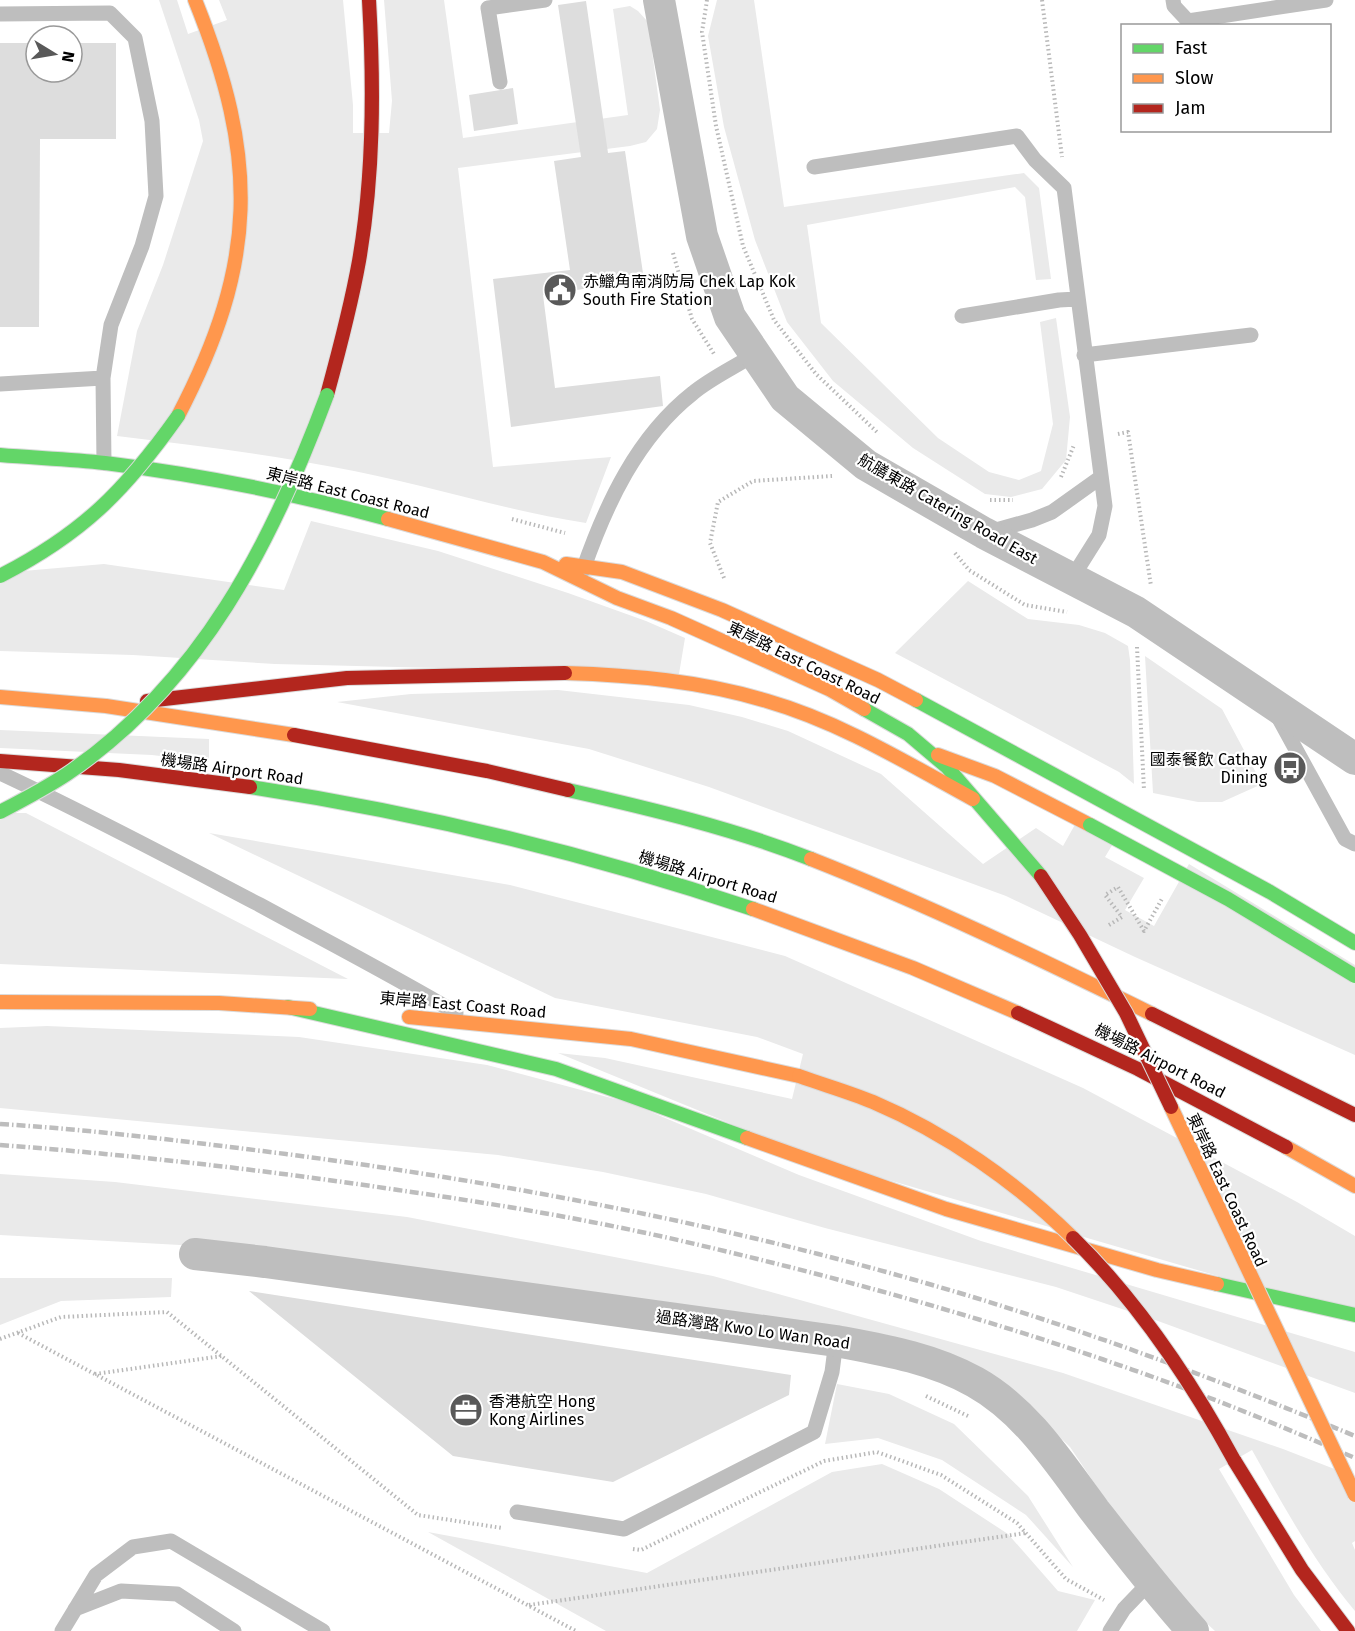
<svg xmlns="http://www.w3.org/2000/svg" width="1355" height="1631" font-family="'Fira Sans','Noto Sans TC',sans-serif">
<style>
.green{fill:#eaeaea}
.building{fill:#ddd}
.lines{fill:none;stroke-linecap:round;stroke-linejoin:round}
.fast-casing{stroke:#dbdbdb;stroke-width:16}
.slow-casing{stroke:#dbdbdb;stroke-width:16}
.jam-casing{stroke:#dbdbdb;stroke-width:16}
.path{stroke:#b8b8b8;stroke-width:4;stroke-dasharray:1.5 3;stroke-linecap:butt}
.lane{stroke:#bebebe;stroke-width:15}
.street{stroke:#bebebe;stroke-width:32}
.fast{stroke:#63d668;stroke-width:14}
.slow{stroke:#ff974d;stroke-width:14}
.jam{stroke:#b3261e;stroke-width:14}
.rail{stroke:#bdbdbd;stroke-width:4.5;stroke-dasharray:9 3 1.5 3;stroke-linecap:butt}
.fast-bridge-casing{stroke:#dbdbdb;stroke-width:16;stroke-linecap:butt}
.slow-bridge-casing{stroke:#dbdbdb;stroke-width:16;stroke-linecap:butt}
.jam-bridge-casing{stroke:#dbdbdb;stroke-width:16;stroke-linecap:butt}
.fast-bridge{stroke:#63d668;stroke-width:14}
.slow-bridge{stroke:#ff974d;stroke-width:14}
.jam-bridge{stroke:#b3261e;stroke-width:14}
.labels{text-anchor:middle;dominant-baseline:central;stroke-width:4.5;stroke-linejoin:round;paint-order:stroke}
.poi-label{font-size:16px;fill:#000;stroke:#fff;text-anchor:start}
.street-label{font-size:16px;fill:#000;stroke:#fff}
</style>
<rect width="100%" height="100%" fill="#fff"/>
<path class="green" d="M 159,0 L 177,0 L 188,34 L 227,20 L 219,0 L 343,0 L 353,105 L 353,133 L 389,133 L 392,101 L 384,0 L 444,0 L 463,138 L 628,115 L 613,9 L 630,6 L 638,11 L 648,22 L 660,110 L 657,129 L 646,142 L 630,146 L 458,168 L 493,467 L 611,457 L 586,523 C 501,510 418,482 333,467 C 262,453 189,445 117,436 L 137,331 L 163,265 L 203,141 L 199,120 Z
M 717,0 L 754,0 L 784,207 L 1024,173 L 1039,188 L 1051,279 L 1036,280 L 1025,197 L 1015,187 L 807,225 L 821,323 L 938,438 L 989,472 L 1019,480 L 1041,471 L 1053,424 L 1040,322 L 1056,318 L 1070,417 L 1066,460 L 1042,489 L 1011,497 L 985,494 L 913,448 L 833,381 L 787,322 L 755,240 L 724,127 L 708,36 Z
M 311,521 L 438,551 L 568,593 L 646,621 L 685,638 L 679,674 L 275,664 L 133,655 L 0,651 L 0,573 L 104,564 L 284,590 Z
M 968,581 L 1028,619 L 1079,625 L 1105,633 L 1128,646 L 1130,660 L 1134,784 L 1119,772 L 895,653 Z
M 1145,656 L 1222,709 L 1262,784 L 1222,802 L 1198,802 L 1153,793 Z
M 558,690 L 689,705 L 742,717 L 788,731 L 881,774 L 983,864 L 1036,828 L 1063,846 L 1077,821 L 1114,842 L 1105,857 L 1144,878 L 1125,910 L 1154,926 L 1189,864 L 1355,965 L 1355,1055 L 1135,957 L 1006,896 L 709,787 L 589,749 L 337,702 L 411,694 Z
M 0,730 L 209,739 L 209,762 L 152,755 L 0,748 Z
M 0,813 L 26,813 L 348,979 L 0,964 Z
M 209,833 L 510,885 L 785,956 L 1083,1088 L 1297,1202 L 1355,1236 L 1355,1316 L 820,1160 L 558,1053 L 605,1058 L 792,1099 L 803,1054 L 757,1037 L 555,998 Z
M 47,1026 L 299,1037 L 487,1065 L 630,1103 L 799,1175 L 981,1241 L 1355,1352 L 1355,1393 L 1158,1321 L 1056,1287 L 825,1228 L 706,1194 L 603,1172 L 498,1155 L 0,1108 L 0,1028 Z
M 0,1174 L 115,1182 L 407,1217 L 713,1276 L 1063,1373 L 1283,1449 L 1355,1477 L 1355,1541 L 1352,1543 L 1355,1550 L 1355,1611 C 1314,1562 1283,1505 1252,1450 L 1219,1469 L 1294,1595 L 1321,1631 L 1215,1631 L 1159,1579 L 1070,1447 L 1023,1402 L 916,1352 L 252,1249 L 0,1235 Z
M 0,1278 L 172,1278 L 171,1297 L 61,1301 L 0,1325 Z
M 837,1384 L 889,1394 L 954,1424 L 1028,1496 L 1073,1567 L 1026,1515 L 942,1460 L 878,1438 L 825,1444 Z
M 882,1464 L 939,1489 L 1008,1534 L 1058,1591 L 1095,1600 L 1077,1631 L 606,1631 L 428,1532 L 647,1573 L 832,1472 Z"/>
<path class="building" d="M 586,1 L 608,153 L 625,151 L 644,280 L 543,295 L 555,388 L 660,376 L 663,406 L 511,427 L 493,279 L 570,270 L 554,161 L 581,157 L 558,5 Z
M 0,43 L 36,43 L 36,72 L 72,72 L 72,43 L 116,43 L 116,139 L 40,139 L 39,327 L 0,327 Z
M 513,88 L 518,124 L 474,131 L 469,95 Z
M 249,1291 L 791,1375 L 789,1395 L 613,1482 L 453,1456 Z"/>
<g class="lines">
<defs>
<path id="fast" d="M 0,455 C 35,458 70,459 105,463 C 201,475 296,494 388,519
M 916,700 L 1270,892 L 1355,943
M 864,709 L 908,734 L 947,767 L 1041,876
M 250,787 C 422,813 589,854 753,909
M 568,790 C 651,809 732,828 811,859
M 288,1007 L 556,1069 L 747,1138
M 1217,1284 L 1355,1315"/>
<path id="slow" d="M 178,416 C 258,263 259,159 195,0
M 388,519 L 543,562 L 617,598 L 671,618 L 829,689 L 864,709
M 566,564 L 622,572 L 722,610 L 878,680 L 916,700
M 565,673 C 633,675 701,681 767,701 C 840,722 907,763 973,799
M 0,697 L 106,706 L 294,735
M 938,755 L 995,776 L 1090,825
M 811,859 C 928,905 1040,959 1152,1014
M 753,909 L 913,968 L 1018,1013
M 0,1002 L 219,1003 L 310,1009
M 409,1017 L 631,1039 L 799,1076
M 747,1138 L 946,1209 L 1157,1270 L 1217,1284
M 1286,1147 L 1355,1186"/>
<path id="jam" d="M 327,395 C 339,351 351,306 359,261 C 374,175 374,87 369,0
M 147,701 L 347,678 L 565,673
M 294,735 L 487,771 L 568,790
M 0,761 L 119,770 L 250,787
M 1018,1013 L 1138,1069 L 1286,1147
M 1152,1014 L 1355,1115
M 1234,1460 L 1302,1570 L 1348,1631"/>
</defs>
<use href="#fast" class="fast-casing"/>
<use href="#slow" class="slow-casing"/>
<use href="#jam" class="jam-casing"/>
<path class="path" d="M 707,0 L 702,32 L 716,126 L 743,246 L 774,320 L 816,374 L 879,434
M 1042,0 L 1062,157
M 673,253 L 692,319 L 714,354
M 1118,434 L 1128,432 L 1151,586
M 1061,477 L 1074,445
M 990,500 L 1013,500
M 512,519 L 565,533
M 955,553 L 969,570 L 1025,605 L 1067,612
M 724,578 L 710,543 L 718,502 L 753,481 L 832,476
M 1137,647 L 1144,790
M 1109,925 L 1122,917 L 1105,895 L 1118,887 L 1144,931 L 1163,897
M 18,1333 L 576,1631
M 0,1339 L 61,1317 L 167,1312 L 418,1515 L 502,1528
M 95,1374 L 222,1356
M 926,1396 L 970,1417
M 633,1549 L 641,1550 L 824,1461 L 877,1452 L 941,1475 L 1017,1523 L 1066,1579 L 1104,1600
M 529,1605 L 1026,1533"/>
<path class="lane" d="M 1173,0 L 1174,6 L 1188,21 L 1326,0
M 0,14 L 110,13 L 135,38 L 152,121 L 156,196 L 142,246 L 111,325 L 103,378 L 104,463
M 500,82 L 488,8 L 545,0
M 814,167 L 1017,136 L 1035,160 L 1064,188 L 1105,506 L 1099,535 L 1072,578
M 962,316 L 1059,300 L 1077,299
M 1084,355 L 1251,335
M 0,384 L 103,378
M 989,532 L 1032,520 L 1052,512 L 1101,477
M 583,570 C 606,504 637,437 693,393 C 711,378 735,367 755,354
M 1277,715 L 1345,839 L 1355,844
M 0,773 C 88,814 174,860 260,905 C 326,941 392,975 456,1013
M 517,1512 L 624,1529 L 814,1432 L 832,1372 L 836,1341
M 75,1609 L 121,1591 L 177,1594 L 234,1631
M 62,1631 L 96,1575 L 133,1547 L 171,1541 L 323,1631
M 1110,1631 L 1124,1609 L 1150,1582"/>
<path class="street" d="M 659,0 L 702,236 L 730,317 L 785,398 L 866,465 L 984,533 L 1136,612 L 1355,759
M 195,1254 L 265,1262 L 836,1341 C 884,1350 932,1358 975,1382 C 1027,1411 1060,1464 1095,1511 C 1127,1552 1158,1592 1193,1631"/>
<use href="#fast" class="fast"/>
<use href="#slow" class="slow"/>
<use href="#jam" class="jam"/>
<path class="rail" d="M 0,1124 C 96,1130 191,1142 286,1154 C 523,1185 758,1231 986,1301 C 1111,1340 1234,1386 1355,1436
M 0,1145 C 133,1155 265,1170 398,1190 C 497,1204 597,1221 695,1244 C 849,1280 1003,1323 1153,1377 C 1221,1401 1288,1429 1355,1458"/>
<defs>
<path id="fast-bridge" d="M 0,576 C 82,534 125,491 178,416
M 0,812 C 23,800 46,788 67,774 C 201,683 272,543 327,395
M 1090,825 L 1228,899 L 1355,976"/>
<path id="slow-bridge" d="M 799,1076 C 824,1085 849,1092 873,1102 C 946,1133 1016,1182 1073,1238
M 1171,1107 L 1355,1495"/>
<path id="jam-bridge" d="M 1041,876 L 1080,935 L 1126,1013 L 1171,1107
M 1073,1238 C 1139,1303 1190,1379 1234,1460"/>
</defs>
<use href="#fast-bridge" class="fast-bridge-casing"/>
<use href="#slow-bridge" class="slow-bridge-casing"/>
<use href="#jam-bridge" class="jam-bridge-casing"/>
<use href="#fast-bridge" class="fast-bridge"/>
<use href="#slow-bridge" class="slow-bridge"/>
<use href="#jam-bridge" class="jam-bridge"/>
</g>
<defs>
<symbol id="civic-disc" viewBox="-11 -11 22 22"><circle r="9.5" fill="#595959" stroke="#fff"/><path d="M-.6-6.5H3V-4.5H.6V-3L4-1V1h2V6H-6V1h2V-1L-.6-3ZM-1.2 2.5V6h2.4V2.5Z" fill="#fff"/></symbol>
<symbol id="bus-disc" viewBox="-11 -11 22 22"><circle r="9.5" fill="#595959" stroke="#fff"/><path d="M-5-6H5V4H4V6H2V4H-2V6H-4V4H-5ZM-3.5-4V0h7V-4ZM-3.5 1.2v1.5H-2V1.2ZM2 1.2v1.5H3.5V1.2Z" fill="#fff"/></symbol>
<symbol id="office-disc" viewBox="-11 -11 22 22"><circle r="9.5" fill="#595959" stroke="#fff"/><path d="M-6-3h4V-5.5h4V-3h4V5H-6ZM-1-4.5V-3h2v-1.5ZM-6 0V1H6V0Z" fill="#fff"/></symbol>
</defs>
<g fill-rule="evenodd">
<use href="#civic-disc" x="541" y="271" width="38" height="38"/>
<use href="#bus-disc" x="1271" y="749" width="38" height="38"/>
<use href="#office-disc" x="447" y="1391" width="38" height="38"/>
</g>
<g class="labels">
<g class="poi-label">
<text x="583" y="281">赤鱲角南消防局 Chek Lap Kok<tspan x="583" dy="18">South Fire Station</tspan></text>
<text x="1267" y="759" text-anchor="end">國泰餐飲 Cathay<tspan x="1267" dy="18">Dining</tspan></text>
<text x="489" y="1401">香港航空 Hong<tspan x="489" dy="18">Kong Airlines</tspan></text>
</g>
<g class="street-label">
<text transform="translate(348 493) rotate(14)">東岸路 East Coast Road</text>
<text transform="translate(948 509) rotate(30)">航膳東路 Catering Road East</text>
<text transform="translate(804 663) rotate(26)">東岸路 East Coast Road</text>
<text transform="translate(232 769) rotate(8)">機場路 Airport Road</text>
<text transform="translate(708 877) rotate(17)">機場路 Airport Road</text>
<text transform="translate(463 1005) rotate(5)">東岸路 East Coast Road</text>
<text transform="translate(1160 1061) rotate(27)">機場路 Airport Road</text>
<text transform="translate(1227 1190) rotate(65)">東岸路 East Coast Road</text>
<text transform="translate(753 1330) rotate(8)">過路灣路 Kwo Lo Wan Road</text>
</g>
</g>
<rect x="1121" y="24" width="210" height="108" fill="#ffffff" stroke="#999999" stroke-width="1.5"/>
<rect x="1133" y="44" width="30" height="9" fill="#63d668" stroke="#999999" stroke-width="1.5"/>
<text x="1175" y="54" font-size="18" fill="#000000">Fast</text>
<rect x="1133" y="74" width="30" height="9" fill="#ff974d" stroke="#999999" stroke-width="1.5"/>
<text x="1175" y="84" font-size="18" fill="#000000">Slow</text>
<rect x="1133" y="104" width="30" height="9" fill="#b3261e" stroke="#999999" stroke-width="1.5"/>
<text x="1175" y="114" font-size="18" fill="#000000">Jam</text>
<g transform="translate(54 54) rotate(101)"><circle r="28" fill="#ffffff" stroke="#999999" stroke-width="1.5"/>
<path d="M0-4.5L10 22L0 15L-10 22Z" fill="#595959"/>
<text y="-9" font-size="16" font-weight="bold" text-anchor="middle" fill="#000000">N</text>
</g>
</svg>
